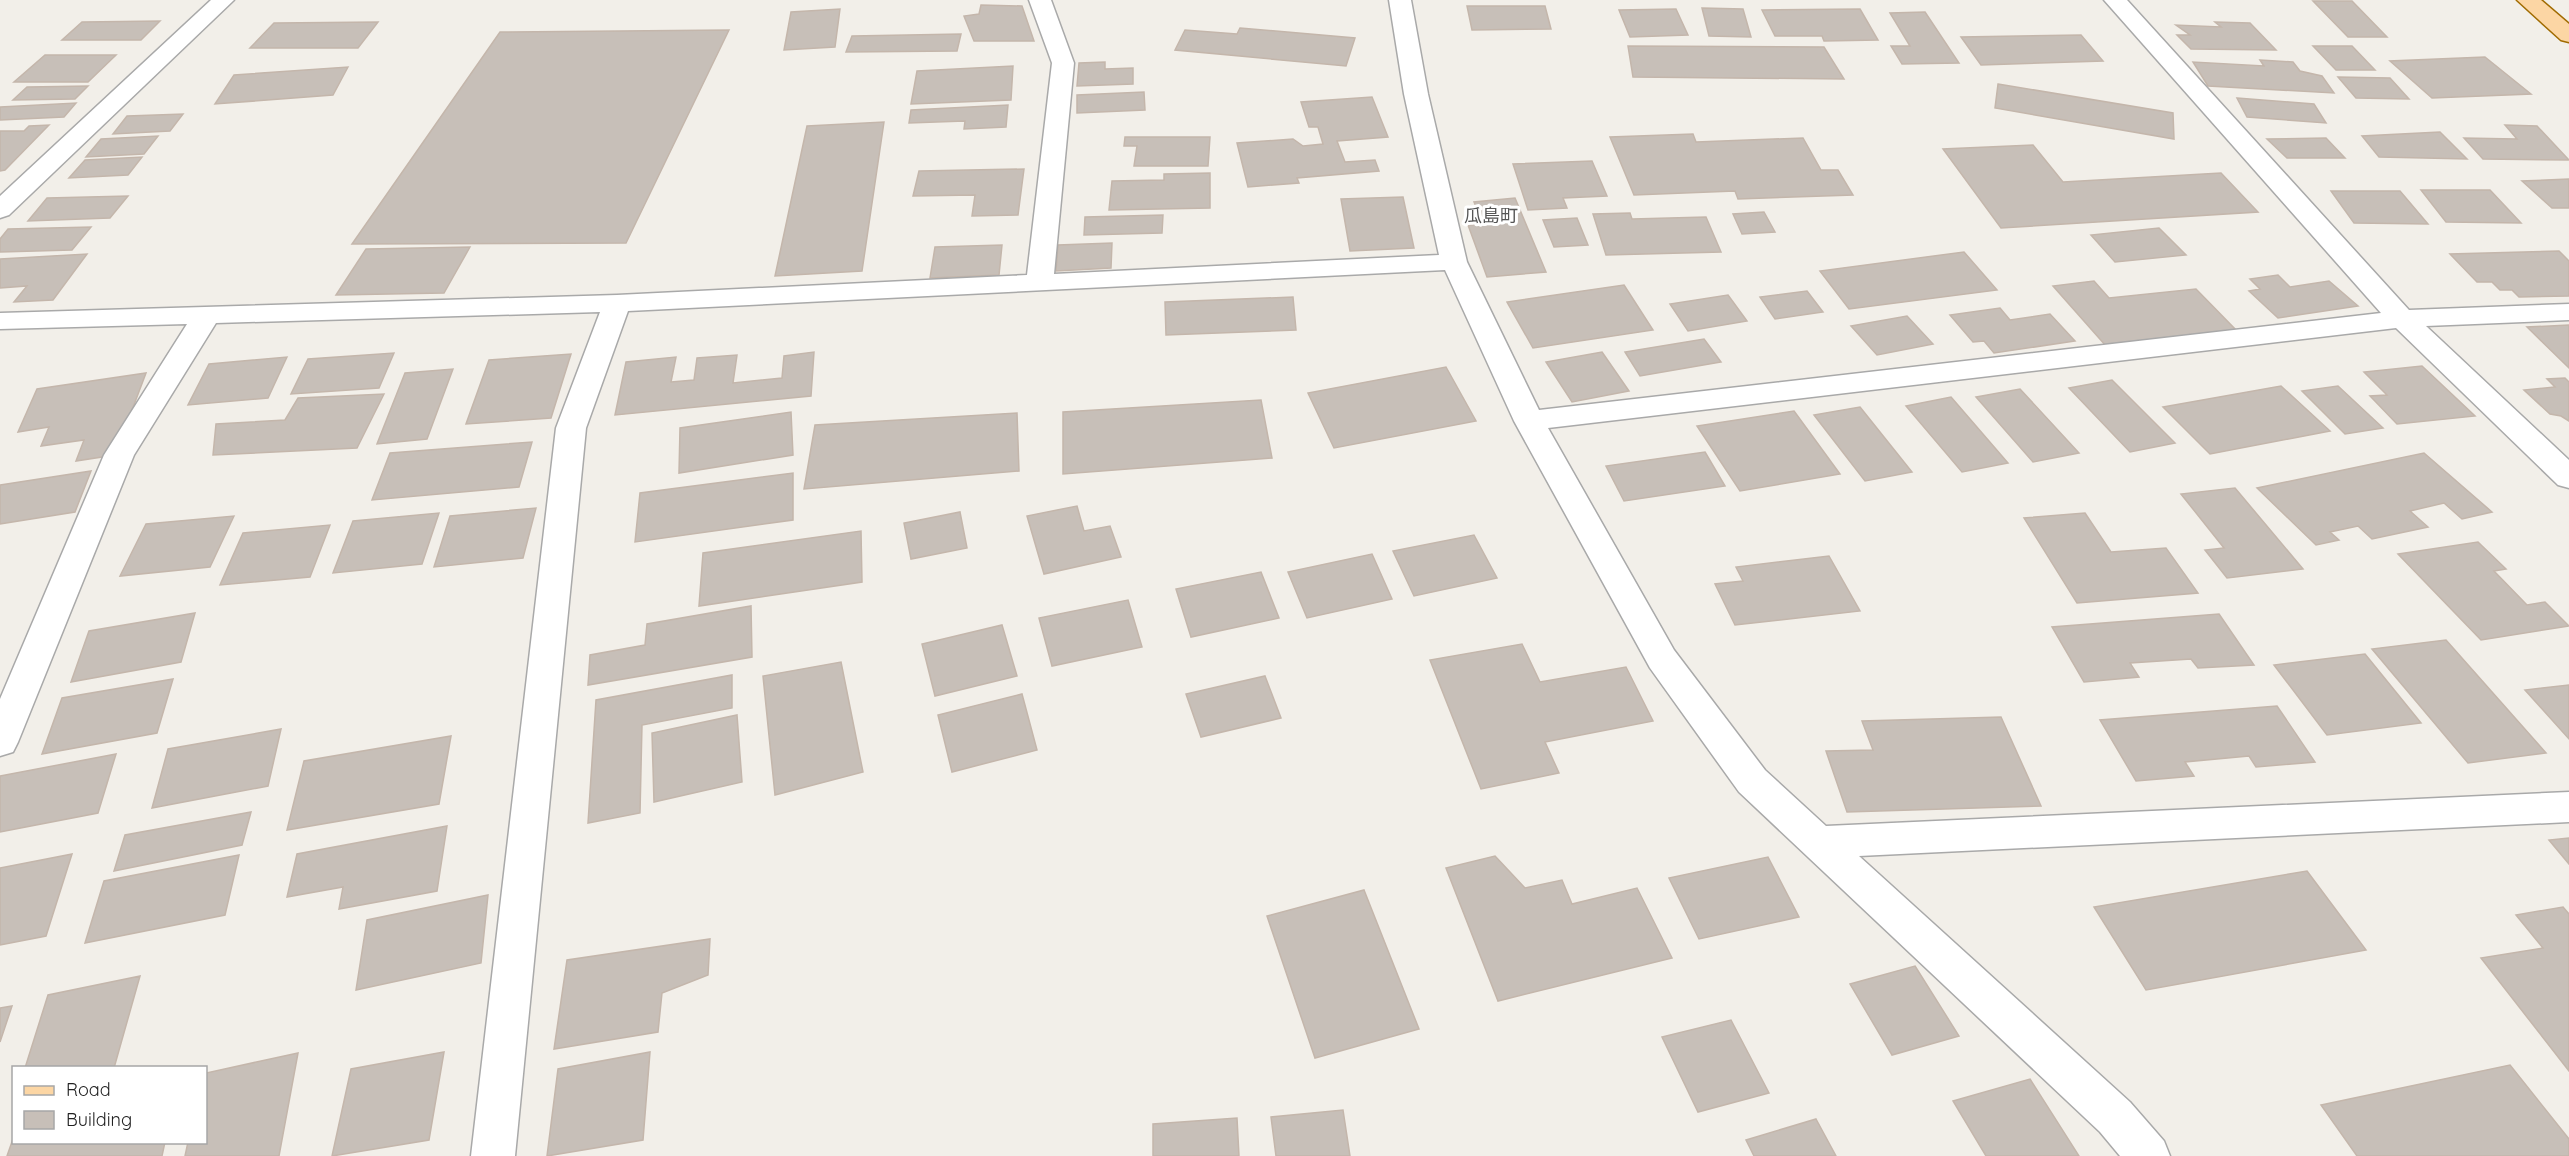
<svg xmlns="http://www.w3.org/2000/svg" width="2569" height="1156" font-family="Quicksand,'Noto Sans JP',sans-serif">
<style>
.building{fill:#c7bfb8;stroke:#c4b6ab;stroke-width:1.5}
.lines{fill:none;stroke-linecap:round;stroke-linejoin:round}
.minor-casing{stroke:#a9a9a9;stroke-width:3}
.major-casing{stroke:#a06b00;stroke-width:3}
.minor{fill:#fff;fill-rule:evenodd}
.major{fill:#fcd6a4;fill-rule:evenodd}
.labels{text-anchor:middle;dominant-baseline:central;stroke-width:6;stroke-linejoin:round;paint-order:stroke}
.far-quarter-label{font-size:18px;fill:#555;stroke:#fff}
</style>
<rect width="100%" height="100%" fill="#f2efe9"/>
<path class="building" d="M 2313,1 L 2352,1 L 2387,37 L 2348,37 Z
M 981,5 L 1022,6 L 1034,41 L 974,41 L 964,16 L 979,14 Z
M 1467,6 L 1545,6 L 1551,29 L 1472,30 Z
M 1702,8 L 1743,9 L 1751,37 L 1709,36 Z
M 840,9 L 835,47 L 784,50 L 791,12 Z
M 1676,9 L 1688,35 L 1630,37 L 1619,10 Z
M 1860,9 L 1878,40 L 1824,41 L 1822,36 L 1775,36 L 1762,10 Z
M 1925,12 L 1959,63 L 1902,64 L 1891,46 L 1910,46 L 1890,13 Z
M 160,21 L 141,40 L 62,40 L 82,22 Z
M 378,22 L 358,48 L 250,48 L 274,23 Z
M 2215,22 L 2250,23 L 2276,50 L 2191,49 L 2177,35 L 2190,35 L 2176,25 L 2221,27 Z
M 1240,28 L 1355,38 L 1346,66 L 1175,50 L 1185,30 L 1237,34 Z
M 729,30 L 626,243 L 352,244 L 500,32 Z
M 961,34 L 957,51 L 846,52 L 852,36 Z
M 2081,35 L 2103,61 L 1981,65 L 1961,37 Z
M 1628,46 L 1824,47 L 1844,79 L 1633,77 Z
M 2313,46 L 2352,46 L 2375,70 L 2336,70 Z
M 45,55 L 116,55 L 88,82 L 14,82 Z
M 2485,57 L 2531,94 L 2432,98 L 2390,61 Z
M 2260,60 L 2293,62 L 2300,71 L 2322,76 L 2334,93 L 2208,86 L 2193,62 L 2264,66 Z
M 1105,62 L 1105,69 L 1133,68 L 1133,84 L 1077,86 L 1079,63 Z
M 1013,66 L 1011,100 L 911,104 L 917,71 Z
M 348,67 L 333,95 L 215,104 L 234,75 Z
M 2338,77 L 2390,78 L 2409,99 L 2356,98 Z
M 1998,84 L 2173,113 L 2174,139 L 1995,108 Z
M 88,86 L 75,99 L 13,100 L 27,87 Z
M 1144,92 L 1145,110 L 1077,113 L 1077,95 Z
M 1372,97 L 1388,137 L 1337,141 L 1345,162 L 1375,160 L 1379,171 L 1297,178 L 1299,183 L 1248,187 L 1237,143 L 1293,139 L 1303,146 L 1323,144 L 1318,127 L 1309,127 L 1301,102 Z
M 2237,98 L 2314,104 L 2326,123 L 2247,117 Z
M 76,103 L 64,117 L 0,120 L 0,107 Z
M 1008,105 L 1006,127 L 964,129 L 965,121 L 909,123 L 911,110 Z
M 183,114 L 170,131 L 113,134 L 127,116 Z
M 884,122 L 862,271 L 775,276 L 807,126 Z
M 49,125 L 5,170 L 0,171 L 0,131 L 24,131 L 29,126 Z
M 2505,125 L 2537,126 L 2569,160 L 2483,159 L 2464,138 L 2517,139 Z
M 2440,132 L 2467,159 L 2379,157 L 2362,136 Z
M 1693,134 L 1696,142 L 1803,138 L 1821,170 L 1838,170 L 1853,195 L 1738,199 L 1735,191 L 1634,195 L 1610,137 Z
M 158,136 L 144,154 L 86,157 L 101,139 Z
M 1125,137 L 1210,137 L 1208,166 L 1134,166 L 1137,146 L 1124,146 Z
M 2326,138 L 2345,158 L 2287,158 L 2267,139 Z
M 2033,145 L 2063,182 L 2221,173 L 2258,212 L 2001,228 L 1943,149 Z
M 142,157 L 128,175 L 69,178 L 85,160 Z
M 1592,161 L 1607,196 L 1563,198 L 1567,208 L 1528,210 L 1513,164 Z
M 1024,169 L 1018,215 L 972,216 L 975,195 L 913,196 L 919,171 Z
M 1210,173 L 1210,208 L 1109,210 L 1112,181 L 1164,180 L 1164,174 Z
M 2569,179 L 2569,208 L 2552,208 L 2522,181 Z
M 2421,190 L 2490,190 L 2521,223 L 2446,222 Z
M 2331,191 L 2400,191 L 2428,224 L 2354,223 Z
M 128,196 L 110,218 L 28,221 L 47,198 Z
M 1403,197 L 1414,248 L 1350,251 L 1341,199 Z
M 1515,198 L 1546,272 L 1487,277 L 1468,225 L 1483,224 L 1474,202 Z
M 1764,212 L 1775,232 L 1742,234 L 1733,214 Z
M 1630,213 L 1632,219 L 1706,217 L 1721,252 L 1606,255 L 1593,214 Z
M 1163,215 L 1162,233 L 1084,235 L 1085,217 Z
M 1577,218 L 1588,245 L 1554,247 L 1543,220 Z
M 91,227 L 72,250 L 0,252 L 0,239 L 8,229 Z
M 2159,228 L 2186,255 L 2115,262 L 2091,235 Z
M 1112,243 L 1111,268 L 1056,271 L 1058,245 Z
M 1002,245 L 999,275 L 930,278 L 935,247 Z
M 470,247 L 444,293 L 336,295 L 366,249 Z
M 2559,251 L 2569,261 L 2569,296 L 2519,297 L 2512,290 L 2500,290 L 2492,282 L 2477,282 L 2450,254 Z
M 1964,252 L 1997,290 L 1849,309 L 1820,271 Z
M 87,254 L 53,300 L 14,302 L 27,286 L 0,288 L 0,259 Z
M 2278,275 L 2290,287 L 2329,281 L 2358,306 L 2278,318 L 2249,291 L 2260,289 L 2250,279 Z
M 2094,281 L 2109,298 L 2196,289 L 2237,331 L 2106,346 L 2053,286 Z
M 1624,285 L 1653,330 L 1533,348 L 1507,302 Z
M 1807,291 L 1823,312 L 1775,319 L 1760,297 Z
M 1728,295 L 1747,321 L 1688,331 L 1670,304 Z
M 1293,297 L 1296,330 L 1166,335 L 1165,302 Z
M 2000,308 L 2010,320 L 2050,314 L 2075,341 L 1994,353 L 1984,341 L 1973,342 L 1950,315 Z
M 1907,316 L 1933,344 L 1877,355 L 1851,326 Z
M 2569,325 L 2569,368 L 2527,327 Z
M 1704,339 L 1721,362 L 1640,376 L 1625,352 Z
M 814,352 L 811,396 L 615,415 L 626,362 L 676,357 L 671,382 L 694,380 L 697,358 L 737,355 L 733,383 L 782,378 L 784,356 Z
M 1602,352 L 1629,391 L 1572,402 L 1546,362 Z
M 394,353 L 379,388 L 291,394 L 308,359 Z
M 571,354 L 551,418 L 466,424 L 489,360 Z
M 287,357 L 268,398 L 188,405 L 209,364 Z
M 2422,366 L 2475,416 L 2397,424 L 2370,396 L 2387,395 L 2364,372 Z
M 1446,367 L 1476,421 L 1334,448 L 1308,393 Z
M 453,369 L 427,439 L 377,444 L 405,373 Z
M 146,373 L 115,455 L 76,461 L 84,440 L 41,446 L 49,427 L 18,432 L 37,389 Z
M 2565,378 L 2569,382 L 2569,421 L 2561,416 L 2550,414 L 2524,390 L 2555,387 L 2547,379 Z
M 2112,380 L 2175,443 L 2130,452 L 2069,388 Z
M 2281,386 L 2330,431 L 2210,454 L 2163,407 Z
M 2338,386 L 2383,428 L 2345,434 L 2302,391 Z
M 2020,389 L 2079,453 L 2033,462 L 1976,397 Z
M 384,394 L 357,448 L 213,455 L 216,424 L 285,420 L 298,398 Z
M 1951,397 L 2008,463 L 1962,472 L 1906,406 Z
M 1261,400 L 1272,458 L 1063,474 L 1063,412 Z
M 1860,407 L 1912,472 L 1865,481 L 1814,415 Z
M 1794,411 L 1840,474 L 1740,491 L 1697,426 Z
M 791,412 L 793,455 L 679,473 L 680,428 Z
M 1017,413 L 1019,471 L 804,489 L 815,425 Z
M 532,442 L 519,487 L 372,500 L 390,453 Z
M 1705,452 L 1725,486 L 1624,501 L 1606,466 Z
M 2424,453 L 2492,512 L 2462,519 L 2444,503 L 2410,511 L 2428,527 L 2372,539 L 2358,526 L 2330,532 L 2339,540 L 2316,545 L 2257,488 Z
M 91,471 L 75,512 L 0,524 L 0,485 Z
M 793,473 L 793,520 L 635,542 L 640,493 Z
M 2235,488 L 2303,569 L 2227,578 L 2205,550 L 2224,548 L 2181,494 Z
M 1077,506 L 1084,531 L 1110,526 L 1121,557 L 1044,574 L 1027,516 Z
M 536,508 L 523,558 L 434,567 L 450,516 Z
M 960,512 L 967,548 L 911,559 L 904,523 Z
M 439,513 L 422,564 L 333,573 L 353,521 Z
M 2085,513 L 2111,552 L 2166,548 L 2198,593 L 2077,603 L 2024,518 Z
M 234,516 L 210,567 L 120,576 L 146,524 Z
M 330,525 L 310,577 L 220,585 L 243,533 Z
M 861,531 L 862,582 L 699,606 L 703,553 Z
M 1474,535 L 1497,578 L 1414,596 L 1393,551 Z
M 2478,542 L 2506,569 L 2494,571 L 2527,605 L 2545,602 L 2569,626 L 2481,640 L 2398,554 Z
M 1372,554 L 1392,599 L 1307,618 L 1288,572 Z
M 1829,556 L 1860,611 L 1735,625 L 1715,584 L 1743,581 L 1736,567 Z
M 1261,572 L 1279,618 L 1191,637 L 1176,589 Z
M 1128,600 L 1142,647 L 1052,666 L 1039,618 Z
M 751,606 L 752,657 L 588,685 L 590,655 L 645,645 L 647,624 Z
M 195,613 L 181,662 L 71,682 L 89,631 Z
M 2219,614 L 2254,665 L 2198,668 L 2191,659 L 2130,663 L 2139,677 L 2084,682 L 2052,627 Z
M 1002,625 L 1017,676 L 935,696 L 922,644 Z
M 2446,640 L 2546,753 L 2468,763 L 2372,649 Z
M 1522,644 L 1540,682 L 1626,667 L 1653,721 L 1545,742 L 1559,773 L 1481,789 L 1430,660 Z
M 2365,654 L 2421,723 L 2327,735 L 2274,665 Z
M 841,662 L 863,772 L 775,795 L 763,676 Z
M 732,675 L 732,708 L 642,725 L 640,813 L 588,823 L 596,700 Z
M 1265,676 L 1281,718 L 1201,737 L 1186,694 Z
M 173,679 L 157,733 L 42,754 L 62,698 Z
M 2569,685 L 2569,739 L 2525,690 Z
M 1022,694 L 1037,750 L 952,772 L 938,715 Z
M 2277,706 L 2315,762 L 2256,767 L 2249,756 L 2185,762 L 2194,776 L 2136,781 L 2100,720 Z
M 737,715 L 742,782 L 654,802 L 652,733 Z
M 2001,717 L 2041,806 L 1847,812 L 1826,751 L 1873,750 L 1862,721 Z
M 281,729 L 268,786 L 152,808 L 168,749 Z
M 451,736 L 439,804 L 287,830 L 304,761 Z
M 116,754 L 98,813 L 0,832 L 0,776 Z
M 251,812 L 242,845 L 114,871 L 125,835 Z
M 447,826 L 437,891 L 339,909 L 343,887 L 287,897 L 297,854 Z
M 2569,838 L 2569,864 L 2549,840 Z
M 72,854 L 46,936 L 0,945 L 0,868 Z
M 239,855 L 225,915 L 85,943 L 104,881 Z
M 1495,856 L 1525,888 L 1562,880 L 1572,904 L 1637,888 L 1672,958 L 1498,1001 L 1446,868 Z
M 1768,857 L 1799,917 L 1699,939 L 1669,878 Z
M 2307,871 L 2366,950 L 2146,990 L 2094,907 Z
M 1364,890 L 1419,1029 L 1315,1058 L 1267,916 Z
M 488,895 L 481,963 L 356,990 L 367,920 Z
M 2563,907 L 2569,914 L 2569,1071 L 2481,958 L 2543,948 L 2516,915 Z
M 710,939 L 708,975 L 662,993 L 658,1032 L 554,1049 L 567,960 Z
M 1915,966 L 1959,1036 L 1892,1055 L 1850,984 Z
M 140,976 L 114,1068 L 25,1068 L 48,995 Z
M 12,1006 L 0,1042 L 0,1008 Z
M 1731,1020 L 1769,1093 L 1698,1112 L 1662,1037 Z
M 444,1052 L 429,1140 L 332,1156 L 351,1069 Z
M 650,1052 L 643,1140 L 547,1156 L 558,1069 Z
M 298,1053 L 279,1156 L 185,1156 L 188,1142 L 206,1142 L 206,1073 Z
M 2510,1065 L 2569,1139 L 2569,1156 L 2357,1156 L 2321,1105 Z
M 2030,1079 L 2079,1156 L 1986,1156 L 1953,1101 Z
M 1343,1110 L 1350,1156 L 1276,1156 L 1271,1117 Z
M 1237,1118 L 1239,1156 L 1153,1156 L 1153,1124 Z
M 1816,1119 L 1836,1156 L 1754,1156 L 1746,1140 Z
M 14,1136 L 14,1142 L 165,1142 L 162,1156 L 7,1156 Z"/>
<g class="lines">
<defs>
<path id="minor" d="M 211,0 L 234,0 L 9,215 L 0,218 L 0,196 Z
M 1029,0 L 1051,0 L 1074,63 L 1054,274 L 1439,255 L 1404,94 L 1389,0 L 1411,0 L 1428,94 L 1467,262 L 1539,410 L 2381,313 L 2104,0 L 2127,0 L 2409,310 L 2569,304 L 2569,320 L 2426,326 L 2569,460 L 2569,488 L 2558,485 L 2396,328 L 1548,428 L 1674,650 L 1765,770 L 1826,826 L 2569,792 L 2569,822 L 1859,856 L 2130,1102 L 2164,1141 L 2170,1156 L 2120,1156 L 2100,1132 L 1739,792 L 1650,668 L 1514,421 L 1445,270 L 628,311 L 586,428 L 515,1156 L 471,1156 L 556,428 L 600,312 L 216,323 L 134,455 L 18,742 L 13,752 L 0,756 L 0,699 L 104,455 L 187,324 L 0,329 L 0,313 L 617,295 L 1027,275 L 1052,63 Z"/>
<path id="major" d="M 2517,0 L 2541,0 L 2569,24 L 2569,42 L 2561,40 Z"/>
</defs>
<use href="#minor" class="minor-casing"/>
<use href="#major" class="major-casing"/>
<use href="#minor" class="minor"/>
<use href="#major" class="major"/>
</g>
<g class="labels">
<g class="far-quarter-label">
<text x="1491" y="215">瓜島町</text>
</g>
</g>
<rect x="12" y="1066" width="195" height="78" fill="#ffffff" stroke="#a7a7a7" stroke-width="1.5"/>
<rect x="24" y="1086" width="30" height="9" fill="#fcd6a4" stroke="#a7a7a7" stroke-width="1.5"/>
<text x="66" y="1096" font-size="18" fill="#222222">Road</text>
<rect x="24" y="1111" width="30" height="18" fill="#c7bfb8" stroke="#a7a7a7" stroke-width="1.5"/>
<text x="66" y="1126" font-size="18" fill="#222222">Building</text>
</svg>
